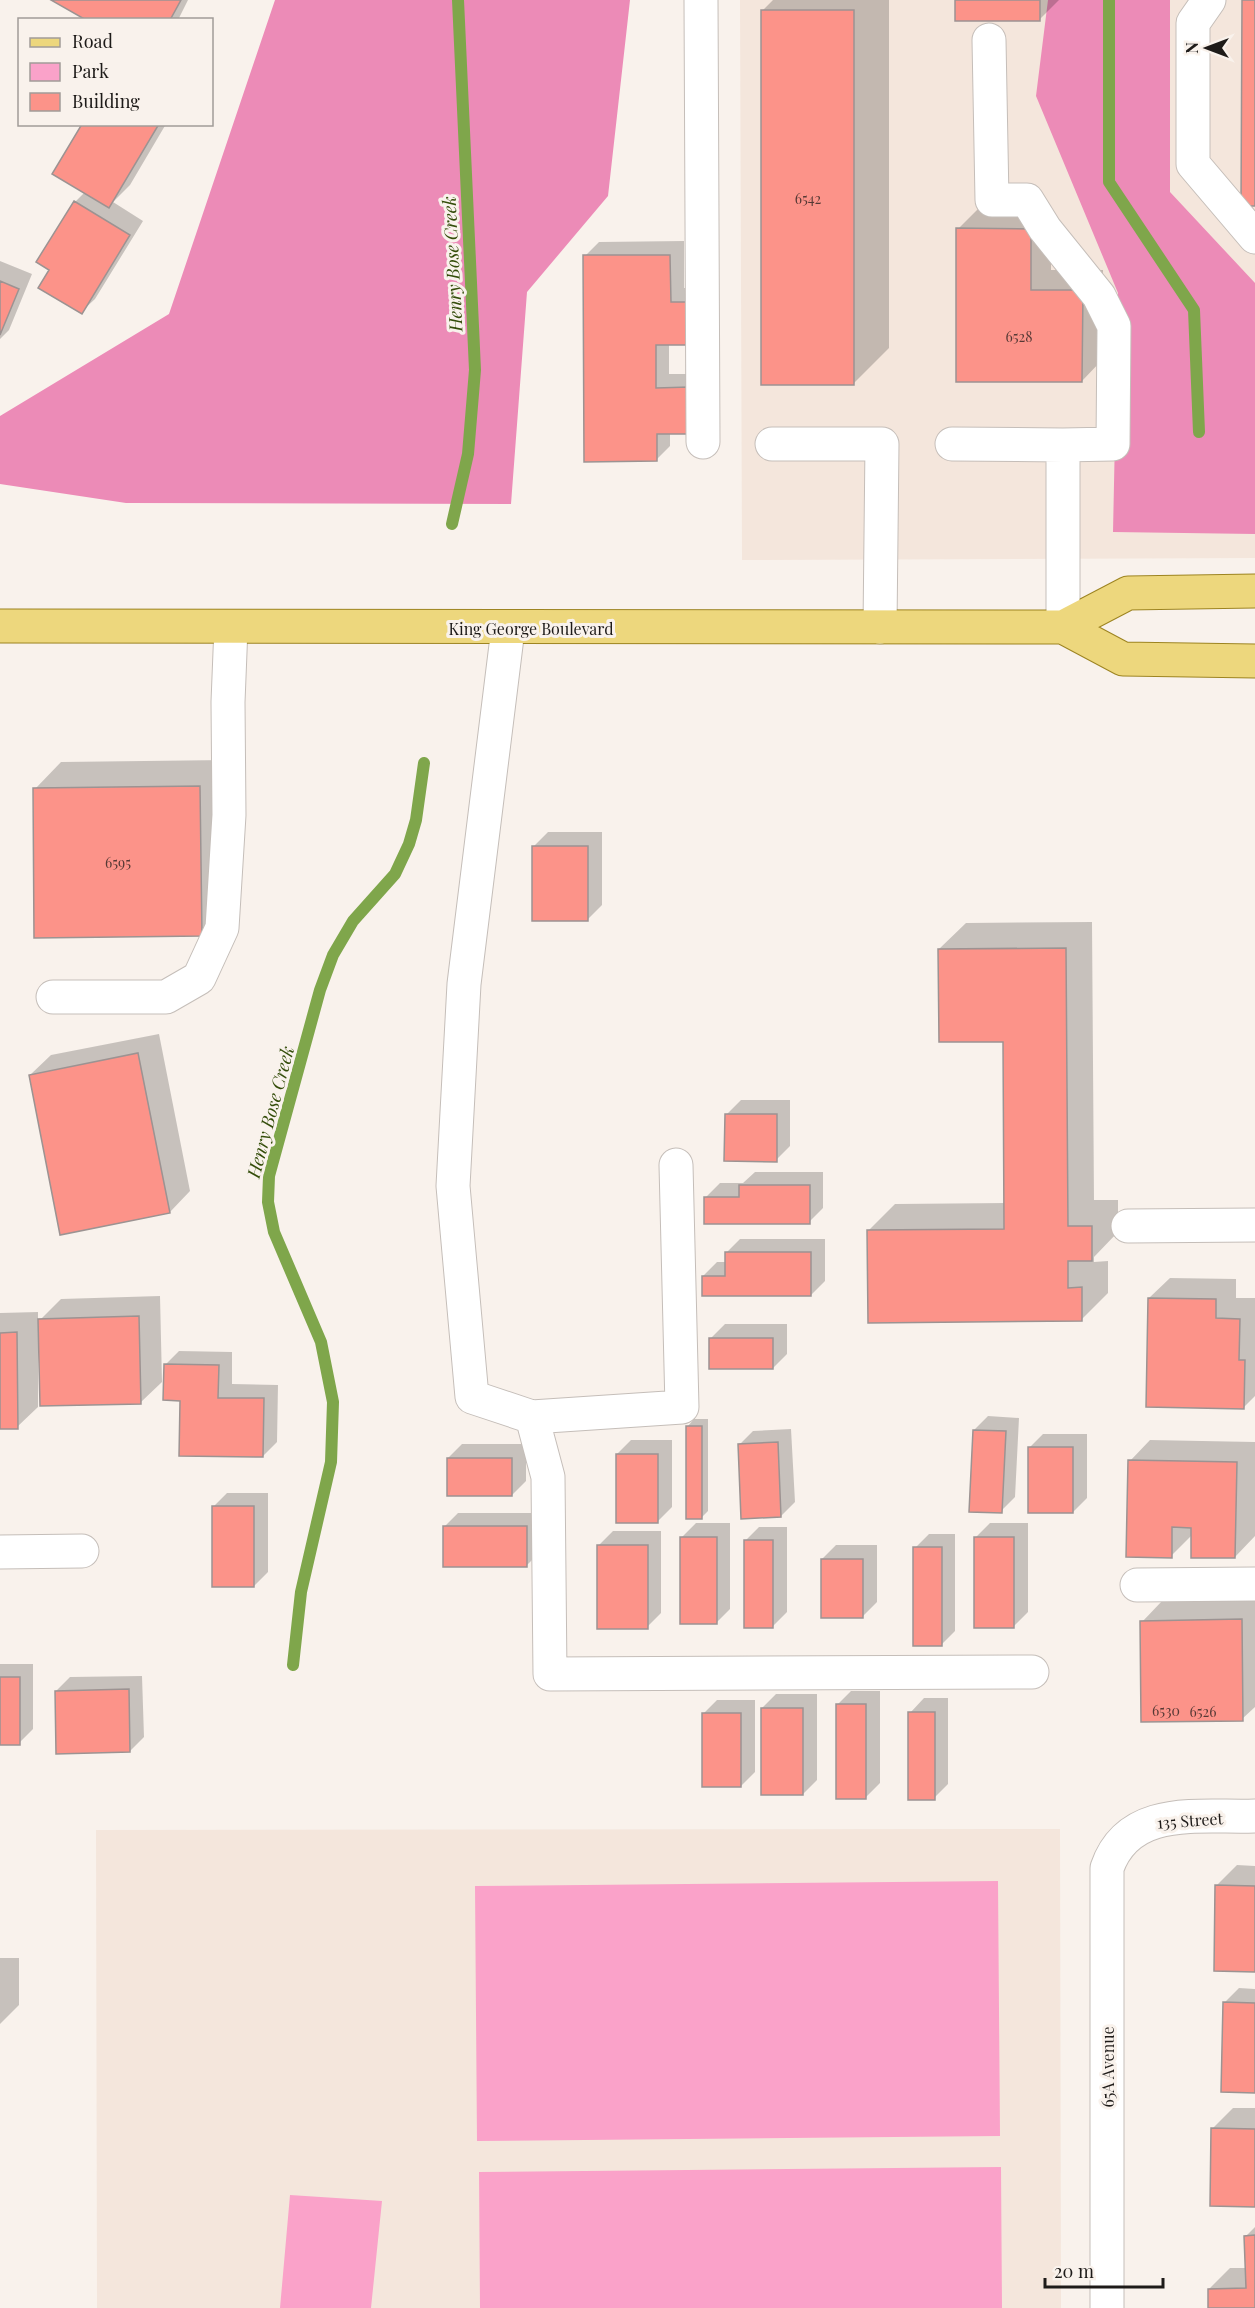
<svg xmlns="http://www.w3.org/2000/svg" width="1255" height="2308" font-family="'Playfair Display',serif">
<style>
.built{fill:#f4e6dc}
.green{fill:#faa2c9}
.forest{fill:#ec8bb7}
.shadow{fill:#0003}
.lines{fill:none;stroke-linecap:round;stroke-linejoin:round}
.stream{stroke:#7fa64b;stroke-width:12}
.building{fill:#fc9389;stroke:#9c9392;stroke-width:1.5}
.minor-casing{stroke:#c5beb9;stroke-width:35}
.major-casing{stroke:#9d8421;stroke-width:35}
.minor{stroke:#fff;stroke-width:33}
.major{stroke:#edd77d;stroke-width:33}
.labels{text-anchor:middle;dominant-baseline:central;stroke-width:6;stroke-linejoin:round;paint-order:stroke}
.number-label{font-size:14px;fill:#563935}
.street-label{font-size:16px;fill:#1e1b19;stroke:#f9f2ec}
.water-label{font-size:18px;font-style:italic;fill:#344d0a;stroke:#f9f2ec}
</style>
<rect width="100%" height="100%" fill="#f9f2ec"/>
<path class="built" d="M 740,0 L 1255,0 L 1255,558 L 742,560 Z
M 1060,1829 L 1061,2308 L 97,2308 L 96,1830 Z"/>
<path class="green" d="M 998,1881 L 1000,2136 L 477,2141 L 475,1886 Z
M 1001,2167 L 1002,2308 L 480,2308 L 479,2172 Z
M 290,2195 L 382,2201 L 371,2308 L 280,2308 Z"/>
<path class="forest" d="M 275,0 L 630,0 L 608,196 L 527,292 L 511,504 L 126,503 L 0,484 L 0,416 L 169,314 Z
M 1048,0 L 1170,0 L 1170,192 L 1255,283 L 1255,534 L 1113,532 L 1118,293 L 1036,96 Z"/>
<path class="shadow" d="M 54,0 L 188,0 L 178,20 L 89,20 Z
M 773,0 L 889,0 L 889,348 L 853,384 L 762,11 Z
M 956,0 L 1059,0 L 1040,19 Z
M 83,124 L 166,124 L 130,185 L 113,202 L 143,221 L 95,299 L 81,312 L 51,270 L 75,202 L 85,192 Z
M 979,208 L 1051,209 L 1051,270 L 1103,270 L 1102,360 L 1082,381 L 958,229 Z
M 684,241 L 684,288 L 700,288 L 669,343 L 669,374 L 703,374 L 670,432 L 670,446 L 656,460 L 585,256 L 599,242 Z
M 0,261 L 32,274 L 9,330 L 0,339 Z
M 226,760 L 228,908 L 202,935 L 35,789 L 61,762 Z
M 548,832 L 602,832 L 602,905 L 588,919 L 534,846 Z
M 1092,922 L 1094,1200 L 1118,1200 L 1118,1232 L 1094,1257 L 1094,1262 L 1108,1261 L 1108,1293 L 1082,1319 L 869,1230 L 895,1204 L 1006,1203 L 1004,1040 L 939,949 L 966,923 Z
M 159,1034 L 190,1191 L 170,1212 L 30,1075 L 51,1055 Z
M 741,1100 L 790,1100 L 790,1146 L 776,1160 L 727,1114 Z
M 755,1172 L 823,1172 L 823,1208 L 809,1222 L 706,1197 L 720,1183 L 743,1183 Z
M 740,1239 L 825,1239 L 825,1281 L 811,1295 L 703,1276 L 717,1262 L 726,1262 L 726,1253 Z
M 1170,1278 L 1236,1279 L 1236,1298 L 1255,1298 L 1255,1396 L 1243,1408 L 1149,1298 Z
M 160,1296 L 162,1382 L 141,1402 L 38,1353 L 38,1407 L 17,1427 L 0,1428 L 0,1313 L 38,1312 L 38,1322 L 61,1299 Z
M 725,1324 L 787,1324 L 787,1354 L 773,1368 L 711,1338 Z
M 179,1351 L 232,1352 L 232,1384 L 278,1385 L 277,1442 L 263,1456 L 182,1399 L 165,1365 Z
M 988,1416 L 1019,1418 L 1015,1497 L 1001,1511 L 974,1430 Z
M 694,1419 L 708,1419 L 708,1511 L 701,1518 L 688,1426 Z
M 791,1429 L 795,1502 L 781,1516 L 739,1445 L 753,1431 Z
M 1043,1434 L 1087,1434 L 1087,1498 L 1073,1512 L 1029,1448 Z
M 631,1440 L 672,1440 L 672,1507 L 658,1521 L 617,1454 Z
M 1150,1440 L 1255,1442 L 1255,1536 L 1235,1557 L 1193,1534 L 1171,1556 L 1130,1461 Z
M 462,1444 L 526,1444 L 526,1481 L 512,1495 L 448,1458 Z
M 227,1493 L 268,1493 L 268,1572 L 254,1586 L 213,1507 Z
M 458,1513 L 541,1513 L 541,1551 L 527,1565 L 444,1527 Z
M 696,1523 L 730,1523 L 730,1609 L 716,1623 L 682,1537 Z
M 990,1523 L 1028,1523 L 1028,1612 L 1014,1626 L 976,1537 Z
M 759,1527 L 787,1527 L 787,1612 L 773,1626 L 745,1541 Z
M 613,1531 L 661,1531 L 661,1613 L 647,1627 L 599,1545 Z
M 929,1534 L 955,1534 L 955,1631 L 941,1645 L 915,1548 Z
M 836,1545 L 877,1545 L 877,1602 L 863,1616 L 822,1559 Z
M 1255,1599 L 1255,1707 L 1242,1719 L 1142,1622 L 1162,1601 Z
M 0,1664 L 33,1664 L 33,1729 L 19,1743 L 0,1743 Z
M 142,1676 L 144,1737 L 130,1751 L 56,1691 L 70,1677 Z
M 851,1691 L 880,1691 L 880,1783 L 866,1797 L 837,1705 Z
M 776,1694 L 817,1694 L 817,1780 L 803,1794 L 762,1708 Z
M 924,1698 L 948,1698 L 948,1784 L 934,1798 L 910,1713 Z
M 717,1700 L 755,1700 L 755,1772 L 741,1786 L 703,1714 Z
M 1237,1865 L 1255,1866 L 1255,1970 L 1216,1886 Z
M 0,1958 L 19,1958 L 19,2005 L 0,2024 Z
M 1239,1988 L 1255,1989 L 1255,2091 L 1225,2002 Z
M 1233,2108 L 1255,2108 L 1255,2206 L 1212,2129 Z
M 1255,2227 L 1255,2308 L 1209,2308 L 1209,2289 L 1230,2268 L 1247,2268 L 1246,2236 Z"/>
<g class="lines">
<path class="stream" d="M 1109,0 L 1109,182 L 1194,310 L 1199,432
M 452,524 L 468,454 L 475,370 L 458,0
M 293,1665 L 301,1592 L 331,1462 L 333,1402 L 321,1342 L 274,1232 L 268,1202 L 269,1176 L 320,990 L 333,955 L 353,921 L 395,874 L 409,844 L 416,820 L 424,763"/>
</g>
<path class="building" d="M 51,0 L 181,0 L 170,20 L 86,20 Z
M 955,0 L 1040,0 L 1040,21 L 955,21 Z
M 1242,0 L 1255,0 L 1255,206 L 1241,206 Z
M 761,10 L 854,10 L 854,385 L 761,385 Z
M 82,124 L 159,124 L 109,208 L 52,174 Z
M 74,201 L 130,235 L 82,314 L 38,288 L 49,270 L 36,262 Z
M 956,228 L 1031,229 L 1031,290 L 1083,290 L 1082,382 L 956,382 Z
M 583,255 L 670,255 L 671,302 L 687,302 L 687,345 L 656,345 L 656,388 L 689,387 L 690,434 L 657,434 L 657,461 L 584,462 Z
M 0,281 L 19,289 L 0,335 Z
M 200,786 L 202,936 L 34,938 L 33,788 Z
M 532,846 L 588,846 L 588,921 L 532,921 Z
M 1066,948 L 1068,1226 L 1092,1226 L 1092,1261 L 1068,1261 L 1068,1288 L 1082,1287 L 1082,1321 L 868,1323 L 867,1230 L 1004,1229 L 1003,1042 L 939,1042 L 938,949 Z
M 138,1053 L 170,1213 L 60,1235 L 29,1075 Z
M 725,1114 L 777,1114 L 777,1162 L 724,1161 Z
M 739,1185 L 810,1185 L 810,1224 L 704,1224 L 704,1197 L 739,1197 Z
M 725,1252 L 811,1252 L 811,1296 L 702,1296 L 702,1276 L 725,1276 Z
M 1148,1298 L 1216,1299 L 1216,1318 L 1240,1319 L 1239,1360 L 1245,1360 L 1244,1409 L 1146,1407 Z
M 139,1316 L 141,1404 L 40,1406 L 38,1319 Z
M 17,1332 L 18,1429 L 0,1429 L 0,1333 Z
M 709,1338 L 773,1338 L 773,1369 L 709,1369 Z
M 164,1364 L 219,1365 L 218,1398 L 264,1398 L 263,1457 L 179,1456 L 180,1401 L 163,1400 Z
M 686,1426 L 702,1426 L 702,1519 L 686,1519 Z
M 973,1430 L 1006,1431 L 1002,1513 L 969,1512 Z
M 778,1442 L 781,1517 L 741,1519 L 738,1444 Z
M 1028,1447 L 1073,1447 L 1073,1513 L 1028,1513 Z
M 616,1454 L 658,1454 L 658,1523 L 616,1523 Z
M 447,1458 L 512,1458 L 512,1496 L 447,1496 Z
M 1128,1460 L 1237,1462 L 1235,1558 L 1191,1558 L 1191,1528 L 1172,1527 L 1172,1558 L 1126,1557 Z
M 212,1506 L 254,1506 L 254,1587 L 212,1587 Z
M 443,1526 L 527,1526 L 527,1567 L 443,1567 Z
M 680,1537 L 717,1537 L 717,1624 L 680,1624 Z
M 974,1537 L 1014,1537 L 1014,1628 L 974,1628 Z
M 744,1540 L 773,1540 L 773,1628 L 744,1628 Z
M 597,1545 L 648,1545 L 648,1629 L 597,1629 Z
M 913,1547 L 942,1547 L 942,1646 L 913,1646 Z
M 821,1559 L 863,1559 L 863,1618 L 821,1618 Z
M 1242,1619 L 1243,1721 L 1141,1722 L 1140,1621 Z
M 0,1677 L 20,1677 L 20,1745 L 0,1745 Z
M 129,1689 L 130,1752 L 56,1754 L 55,1691 Z
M 836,1704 L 866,1704 L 866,1799 L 836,1799 Z
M 761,1708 L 803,1708 L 803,1795 L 761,1795 Z
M 908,1712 L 935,1712 L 935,1800 L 908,1800 Z
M 702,1713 L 741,1713 L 741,1787 L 702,1787 Z
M 1215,1885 L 1255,1886 L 1255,1972 L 1214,1971 Z
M 1223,2002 L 1255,2003 L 1255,2093 L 1221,2092 Z
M 1211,2128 L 1255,2129 L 1255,2207 L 1210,2206 Z
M 1255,2235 L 1255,2308 L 1208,2308 L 1208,2289 L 1246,2288 L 1244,2236 Z"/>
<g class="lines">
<defs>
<path id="minor" d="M 701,0 L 703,442
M 1209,0 L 1193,23 L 1193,164 L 1255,237
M 989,40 L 992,200 L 1027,200 L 1045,229 L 1099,296 L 1114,326 L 1113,444 L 1063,445
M 772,444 L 882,444 L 880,627
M 952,444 L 1063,445 L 1063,627
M 508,629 L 464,984 L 453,1186 L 472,1397 L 532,1417 L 548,1477 L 550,1674 L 1032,1672
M 53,997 L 166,997 L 199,978 L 222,928 L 229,815 L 228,702 L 231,627
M 1128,1226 L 1255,1225
M 532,1417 L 682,1407 L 676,1165
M 0,1552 L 82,1551
M 1137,1585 L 1255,1584
M 1107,2308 L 1107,1868 C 1129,1804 1200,1818 1255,1816"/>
<path id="major" d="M 0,626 L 1063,627 L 1123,659 L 1255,661
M 1063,627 L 1128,593 L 1255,591"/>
</defs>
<use href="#minor" class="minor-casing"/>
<use href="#major" class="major-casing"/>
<use href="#minor" class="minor"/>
<use href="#major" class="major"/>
</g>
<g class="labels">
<g class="number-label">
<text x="808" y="198">6542</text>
<text x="1019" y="336">6528</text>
<text x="118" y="862">6595</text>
<text x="1166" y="1710">6530</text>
<text x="1203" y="1711">6526</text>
</g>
<g class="street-label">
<text x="531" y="628">King George Boulevard</text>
<text transform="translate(1190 1820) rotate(-4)">135 Street</text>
<text transform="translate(1107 2067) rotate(-90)">65A Avenue</text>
</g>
<g class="water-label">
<text transform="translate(452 264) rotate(-93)">Henry Bose Creek</text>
<text transform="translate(270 1112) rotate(-75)">Henry Bose Creek</text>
</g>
</g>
<rect x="18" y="18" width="195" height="108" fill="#f9f2ec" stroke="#a19c98" stroke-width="1.5"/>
<rect x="30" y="38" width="30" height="9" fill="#edd77d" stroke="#a19c98" stroke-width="1.5"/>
<text x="72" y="48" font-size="18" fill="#1e1b19">Road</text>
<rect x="30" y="63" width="30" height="18" fill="#faa2c9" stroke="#a19c98" stroke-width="1.5"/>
<text x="72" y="78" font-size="18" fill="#1e1b19">Park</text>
<rect x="30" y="93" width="30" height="18" fill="#fc9389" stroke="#a19c98" stroke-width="1.5"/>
<text x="72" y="108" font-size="18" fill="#1e1b19">Building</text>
<g transform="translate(1207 48) rotate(270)" stroke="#f9f2ec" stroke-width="4.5" paint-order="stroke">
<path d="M0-4.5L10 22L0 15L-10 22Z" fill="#1e1b19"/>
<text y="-9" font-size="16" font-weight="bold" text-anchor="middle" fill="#1e1b19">N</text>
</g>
<path d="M1045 2278v9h118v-9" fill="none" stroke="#1e1b19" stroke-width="3"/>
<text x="1054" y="2278" font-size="18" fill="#1e1b19" stroke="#f9f2ec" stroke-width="4.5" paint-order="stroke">20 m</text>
</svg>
